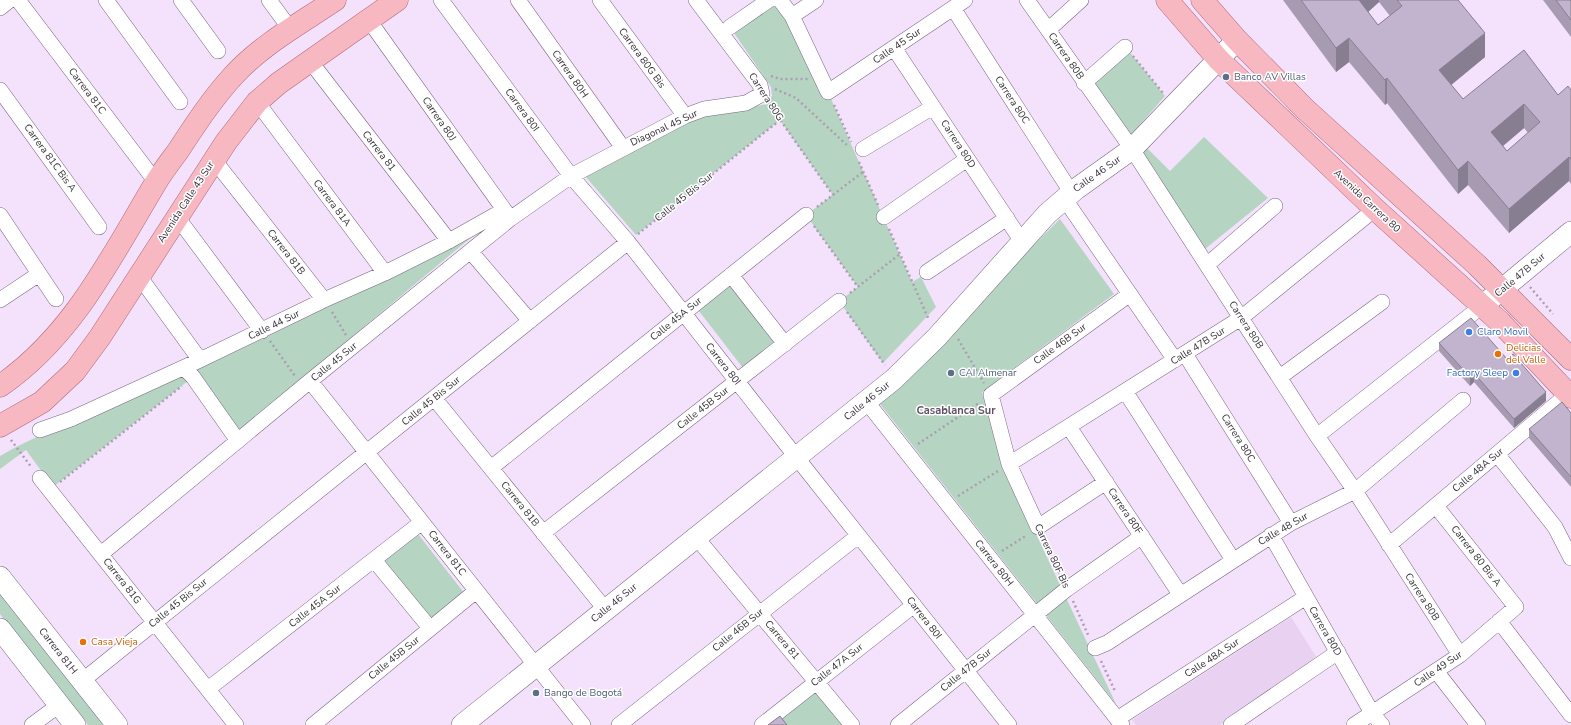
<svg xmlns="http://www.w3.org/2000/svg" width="1571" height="725" font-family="'Nunito Sans',sans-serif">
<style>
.built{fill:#e9d2f1}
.green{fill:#b5d5c2}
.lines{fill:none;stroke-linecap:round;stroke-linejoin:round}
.street-casing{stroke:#77677e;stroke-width:16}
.secondary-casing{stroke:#77677e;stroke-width:22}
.primary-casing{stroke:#b06978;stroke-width:23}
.path{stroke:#ac9eb2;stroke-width:2.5;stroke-dasharray:2 3;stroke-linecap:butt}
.street{stroke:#fff;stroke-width:15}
.secondary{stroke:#fff;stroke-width:21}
.primary{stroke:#f7b8c2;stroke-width:22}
.wall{fill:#a79bb2;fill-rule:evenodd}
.shaded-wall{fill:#887e91}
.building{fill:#c2b4cf;stroke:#887e91;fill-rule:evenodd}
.service-dot{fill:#5c6f8a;stroke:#fff;stroke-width:1.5}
.shop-dot{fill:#3f7fe0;stroke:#fff;stroke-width:1.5}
.food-dot{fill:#e8710a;stroke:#fff;stroke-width:1.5}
.labels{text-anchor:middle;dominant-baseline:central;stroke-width:3;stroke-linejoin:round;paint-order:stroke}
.street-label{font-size:10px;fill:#352e38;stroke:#fff}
.service-label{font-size:10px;fill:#4e5e75;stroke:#fff;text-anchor:start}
.shop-label{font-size:10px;fill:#366cbe;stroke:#fff;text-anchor:start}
.food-label{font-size:10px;fill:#c56008;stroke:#fff;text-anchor:start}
.neighbourhood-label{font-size:11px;font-weight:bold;fill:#615167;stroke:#fff}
</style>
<rect width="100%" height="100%" fill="#f4e2fc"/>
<path class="built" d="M 1291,617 L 1319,661 L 1220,725 L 1136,725 L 1132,720 Z"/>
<path class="green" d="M 770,0 L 789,19 L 828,92 L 912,282 L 921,277 L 936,307 L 883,363 L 839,301 L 858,287 L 806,215 L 833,195 L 780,120 L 636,235 L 585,176 L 686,122 L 700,117 L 767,104 L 772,96 L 771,87 L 730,27 Z
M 1128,50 L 1165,96 L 1129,137 L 1091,83 Z
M 1204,137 L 1268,198 L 1205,249 L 1141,153 L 1147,148 L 1170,171 Z
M 504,210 L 234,435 L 193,377 L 53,487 L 26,450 L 0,469 L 0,456 L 16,447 Z
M 1060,219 L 1114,294 L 982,392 L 1006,470 L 1116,704 L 880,404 L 924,365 L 995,283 Z
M 734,283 L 779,340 L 743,368 L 699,311 Z
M 418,534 L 465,594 L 430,621 L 383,561 Z
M 0,589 L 108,725 L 88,725 L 0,614 Z
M 816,688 L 847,725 L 771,725 Z"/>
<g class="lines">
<defs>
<path id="street" d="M 18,0 L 156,182
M 106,0 L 180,102
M 181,0 L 218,51
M 269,0 L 291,30
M 441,0 L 571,176 L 628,242 L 797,458 L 1009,725
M 518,0 L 623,148
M 600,0 L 685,116
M 780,0 L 792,16 L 828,92 L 965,0
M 1027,0 L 1132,149 L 1317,436 L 1355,491 L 1460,655
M 0,8 L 10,0
M 953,8 L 1071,192
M 792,16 L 816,0
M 368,19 L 510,218
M 730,27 L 769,0
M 1048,30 L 1081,0
M 894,48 L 1021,240
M 310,61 L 449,241
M 1084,83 L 1125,47
M 0,90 L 99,227
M 257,102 L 385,273
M 863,149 L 933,107
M 214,160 L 324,300
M 1064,198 L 1175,360
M 0,215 L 56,299
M 177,217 L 262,331
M 884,217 L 967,159
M 471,252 L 530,321
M 1208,264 L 1275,206
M 927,272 L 1007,218
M 731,275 L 785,344
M 139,276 L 200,360
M 0,300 L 39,274
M 1185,354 L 1291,523
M 184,368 L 193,377 L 238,441
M 1280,377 L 1382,302
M 310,381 L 583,725
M 1125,391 L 1233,560
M 434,398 L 605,609
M 866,401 L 1122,725
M 1069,427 L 1180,594
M 40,430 L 71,419 L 200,360 L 324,300 L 385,273 L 449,241 L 504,210
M 1317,436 L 1482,306
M 1497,454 L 1555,527 L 1571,558
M 1009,464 L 1241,318 L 1375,209
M 491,468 L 806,215
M 40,478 L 236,725
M 1106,482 L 1038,527 L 1009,464 L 991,395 L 1130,294
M 543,533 L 839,301
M 1271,535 L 1372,713 L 1382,725
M 696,537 L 852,725
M 1389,545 L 1568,394
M 101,554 L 310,381 L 510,219 L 571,176 L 685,116 L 704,109 L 746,103 L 762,94 L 760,85 L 696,0
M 374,560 L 430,628
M 1499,621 L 1571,715
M 1095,648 L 1107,643 L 1291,523 L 1355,491 L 1463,400
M 1436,671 L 1478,725
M 82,681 L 628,242
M 208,689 L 422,522
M 1117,719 L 1306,597
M 32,725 L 59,705
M 313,725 L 476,591
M 619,725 L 858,536
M 762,725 L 914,605
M 898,725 L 1067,589 L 1142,536
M 1231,725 L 1338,652
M 1354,725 L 1460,655 L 1516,607 L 1436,506"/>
<path id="secondary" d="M 1482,306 L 1571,232
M 0,577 L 117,725
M 0,629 L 75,725
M 462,725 L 894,379 L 937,337 L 1047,214 L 1076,189 L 1132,149 L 1237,40"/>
<path id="primary" d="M 1167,0 L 1219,60 L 1375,209 L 1500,322 L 1571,397
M 1202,0 L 1237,40 L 1305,109 L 1477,265 L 1571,359
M 0,386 C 73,336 111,257 155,184 C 162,172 170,162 178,151 C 195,125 212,99 233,76 C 261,45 301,23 335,0
M 0,426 L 42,402 L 75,371 L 100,337 L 226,142 L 257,102 L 279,83 L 397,0"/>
</defs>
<use href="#street" class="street-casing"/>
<use href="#secondary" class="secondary-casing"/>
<use href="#primary" class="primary-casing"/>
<path class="path" d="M 1133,56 L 1163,93
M 771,76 L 780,79 L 808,79
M 775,89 L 796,98 L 849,147
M 769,104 L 833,195
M 834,105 L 851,142
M 859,162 L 878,205
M 817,207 L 863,172
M 814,226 L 858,287
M 889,229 L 929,320
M 638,234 L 780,120
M 1530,287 L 1553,314
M 850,293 L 900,254
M 332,312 L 346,335
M 847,312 L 885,365
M 958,339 L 984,383
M 270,341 L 295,376
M 11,440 L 32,468
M 918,444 L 979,403
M 60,482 L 182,386
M 958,496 L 998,471
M 1044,540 L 1061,577
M 1002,551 L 1027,535
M 1073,601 L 1089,637
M 1101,661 L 1115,691"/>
<use href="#street" class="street"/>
<use href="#secondary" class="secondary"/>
<use href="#primary" class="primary"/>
</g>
<path class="wall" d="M 1283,0 L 1458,0 L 1485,57 L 1451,85 L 1463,99 L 1558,95 L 1571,90 L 1571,184 L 1569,181 L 1509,233 L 1468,185 L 1458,194 L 1387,103 L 1385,105 L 1349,62 L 1336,72 ZM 1379,2 L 1390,16 L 1378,25 L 1368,12 ZM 1524,128 L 1528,133 L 1507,151 L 1503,146 Z
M 1543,0 L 1571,0 L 1571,37 Z
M 1439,343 L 1546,401 L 1514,428 L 1474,382 L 1470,386 L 1439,351 Z
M 1571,413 L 1571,487 L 1529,438 L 1529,429 Z"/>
<path class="shaded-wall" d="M 1357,0 L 1379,0 L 1379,2 L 1357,22 Z
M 1485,33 L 1485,57 L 1439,95 L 1439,70 Z
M 1349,38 L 1349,62 L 1336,72 L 1336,48 Z
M 1387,78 L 1387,103 L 1385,105 L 1385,80 Z
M 1524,104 L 1524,128 L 1491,156 L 1491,132 Z
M 1569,157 L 1569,181 L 1509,233 L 1509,209 Z
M 1468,161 L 1468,185 L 1458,194 L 1458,170 Z
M 1474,373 L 1474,382 L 1470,386 L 1470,377 Z
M 1546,392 L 1546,401 L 1514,428 L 1514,419 Z"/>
<path class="building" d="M 1301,0 L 1359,0 L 1378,25 L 1402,6 L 1397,0 L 1458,0 L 1485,33 L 1439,70 L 1463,99 L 1524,50 L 1558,95 L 1568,86 L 1571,90 L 1571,159 L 1569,157 L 1509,209 L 1468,161 L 1458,170 L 1387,78 L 1385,80 L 1349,38 L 1336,48 ZM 1524,104 L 1540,122 L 1507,151 L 1491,132 Z
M 1556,0 L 1571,0 L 1571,20 Z
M 1471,318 L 1507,359 L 1513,354 L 1546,392 L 1514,419 L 1474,373 L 1470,377 L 1439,343 Z
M 1562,402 L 1571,413 L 1571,477 L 1529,429 Z
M 780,716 L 787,725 L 768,725 Z"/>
<g class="service-dot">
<circle cx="1226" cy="77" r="4"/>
<circle cx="951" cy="373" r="4"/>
<circle cx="536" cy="693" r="4"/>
</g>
<g class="shop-dot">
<circle cx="1469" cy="332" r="4"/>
<circle cx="1516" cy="373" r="4"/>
</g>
<g class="food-dot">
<circle cx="1498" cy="354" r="4"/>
<circle cx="83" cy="642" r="4"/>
</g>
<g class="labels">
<g class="street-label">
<text transform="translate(897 46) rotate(-34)">Calle 45 Sur</text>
<text transform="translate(1066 56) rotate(55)">Carrera 80B</text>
<text transform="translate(642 58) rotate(54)">Carrera 80G Bis</text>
<text transform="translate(570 74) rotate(55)">Carrera 80H</text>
<text transform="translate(87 91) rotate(53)">Carrera 81C</text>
<text transform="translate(766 97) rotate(57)">Carrera 80G</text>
<text transform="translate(1012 100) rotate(57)">Carrera 80C</text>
<text transform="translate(522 110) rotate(54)">Carrera 80I</text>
<text transform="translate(439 119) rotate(55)">Carrera 80J</text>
<text transform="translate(664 128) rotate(-25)">Diagonal 45 Sur</text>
<text transform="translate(958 144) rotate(57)">Carrera 80D</text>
<text transform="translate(379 151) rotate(52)">Carrera 81</text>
<text transform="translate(50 158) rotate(54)">Carrera 81C Bis A</text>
<text transform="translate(1097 174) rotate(-35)">Calle 46 Sur</text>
<text transform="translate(684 197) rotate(-39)">Calle 45 Bis Sur</text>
<text transform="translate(1367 201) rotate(43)">Avenida Carrera 80</text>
<text transform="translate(186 202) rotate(-57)">Avenida Calle 43 Sur</text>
<text transform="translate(332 203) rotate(53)">Carrera 81A</text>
<text transform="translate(286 252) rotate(52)">Carrera 81B</text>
<text transform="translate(1520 275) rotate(-40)">Calle 47B Sur</text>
<text transform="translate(676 319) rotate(-39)">Calle 45A Sur</text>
<text transform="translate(274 325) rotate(-26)">Calle 44 Sur</text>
<text transform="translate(1246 325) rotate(57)">Carrera 80B</text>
<text transform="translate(1060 344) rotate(-36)">Calle 46B Sur</text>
<text transform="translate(1198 346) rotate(-32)">Calle 47B Sur</text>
<text transform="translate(334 362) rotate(-39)">Calle 45 Sur</text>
<text transform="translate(723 364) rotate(52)">Carrera 80I</text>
<text transform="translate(431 401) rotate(-39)">Calle 45 Bis Sur</text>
<text transform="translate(867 401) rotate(-39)">Calle 46 Sur</text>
<text transform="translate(703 408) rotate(-38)">Calle 45B Sur</text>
<text transform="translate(1238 438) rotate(58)">Carrera 80C</text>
<text transform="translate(1478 470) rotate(-40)">Calle 48A Sur</text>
<text transform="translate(520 504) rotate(51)">Carrera 81B</text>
<text transform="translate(1125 511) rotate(56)">Carrera 80F</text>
<text transform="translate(1283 529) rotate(-30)">Calle 48 Sur</text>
<text transform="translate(447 553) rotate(52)">Carrera 81C</text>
<text transform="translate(1052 556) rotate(65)">Carrera 80F Bis</text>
<text transform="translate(1476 556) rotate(52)">Carrera 80 Bis A</text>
<text transform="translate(994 563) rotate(52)">Carrera 80H</text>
<text transform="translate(122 581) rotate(52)">Carrera 81G</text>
<text transform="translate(1422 597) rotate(57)">Carrera 80B</text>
<text transform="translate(178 603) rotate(-39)">Calle 45 Bis Sur</text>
<text transform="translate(614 603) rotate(-39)">Calle 46 Sur</text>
<text transform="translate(315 606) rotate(-38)">Calle 45A Sur</text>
<text transform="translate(924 618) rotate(52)">Carrera 80I</text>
<text transform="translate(738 630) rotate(-39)">Calle 46B Sur</text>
<text transform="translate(1325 631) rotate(60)">Carrera 80D</text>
<text transform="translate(782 640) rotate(50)">Carrera 81</text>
<text transform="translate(58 651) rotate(52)">Carrera 81H</text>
<text transform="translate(394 658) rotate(-39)">Calle 45B Sur</text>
<text transform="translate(1212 658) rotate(-33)">Calle 48A Sur</text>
<text transform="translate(837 665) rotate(-38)">Calle 47A Sur</text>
<text transform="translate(1438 669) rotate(-34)">Calle 49 Sur</text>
<text transform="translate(966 670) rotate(-39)">Calle 47B Sur</text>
</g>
<g class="service-label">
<text x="1234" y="77">Banco AV Villas</text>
<text x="959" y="373">CAI Almenar</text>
<text x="544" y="693">Bango de Bogotá</text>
</g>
<g class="shop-label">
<text x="1477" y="332">Claro Movil</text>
<text x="1508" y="373" text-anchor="end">Factory Sleep</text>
</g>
<g class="food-label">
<text x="1506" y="348">Delicias<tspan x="1506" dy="12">del Valle</tspan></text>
<text x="91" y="642">Casa Vieja</text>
</g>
<g class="neighbourhood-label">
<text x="956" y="410">Casablanca Sur</text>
</g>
</g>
</svg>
